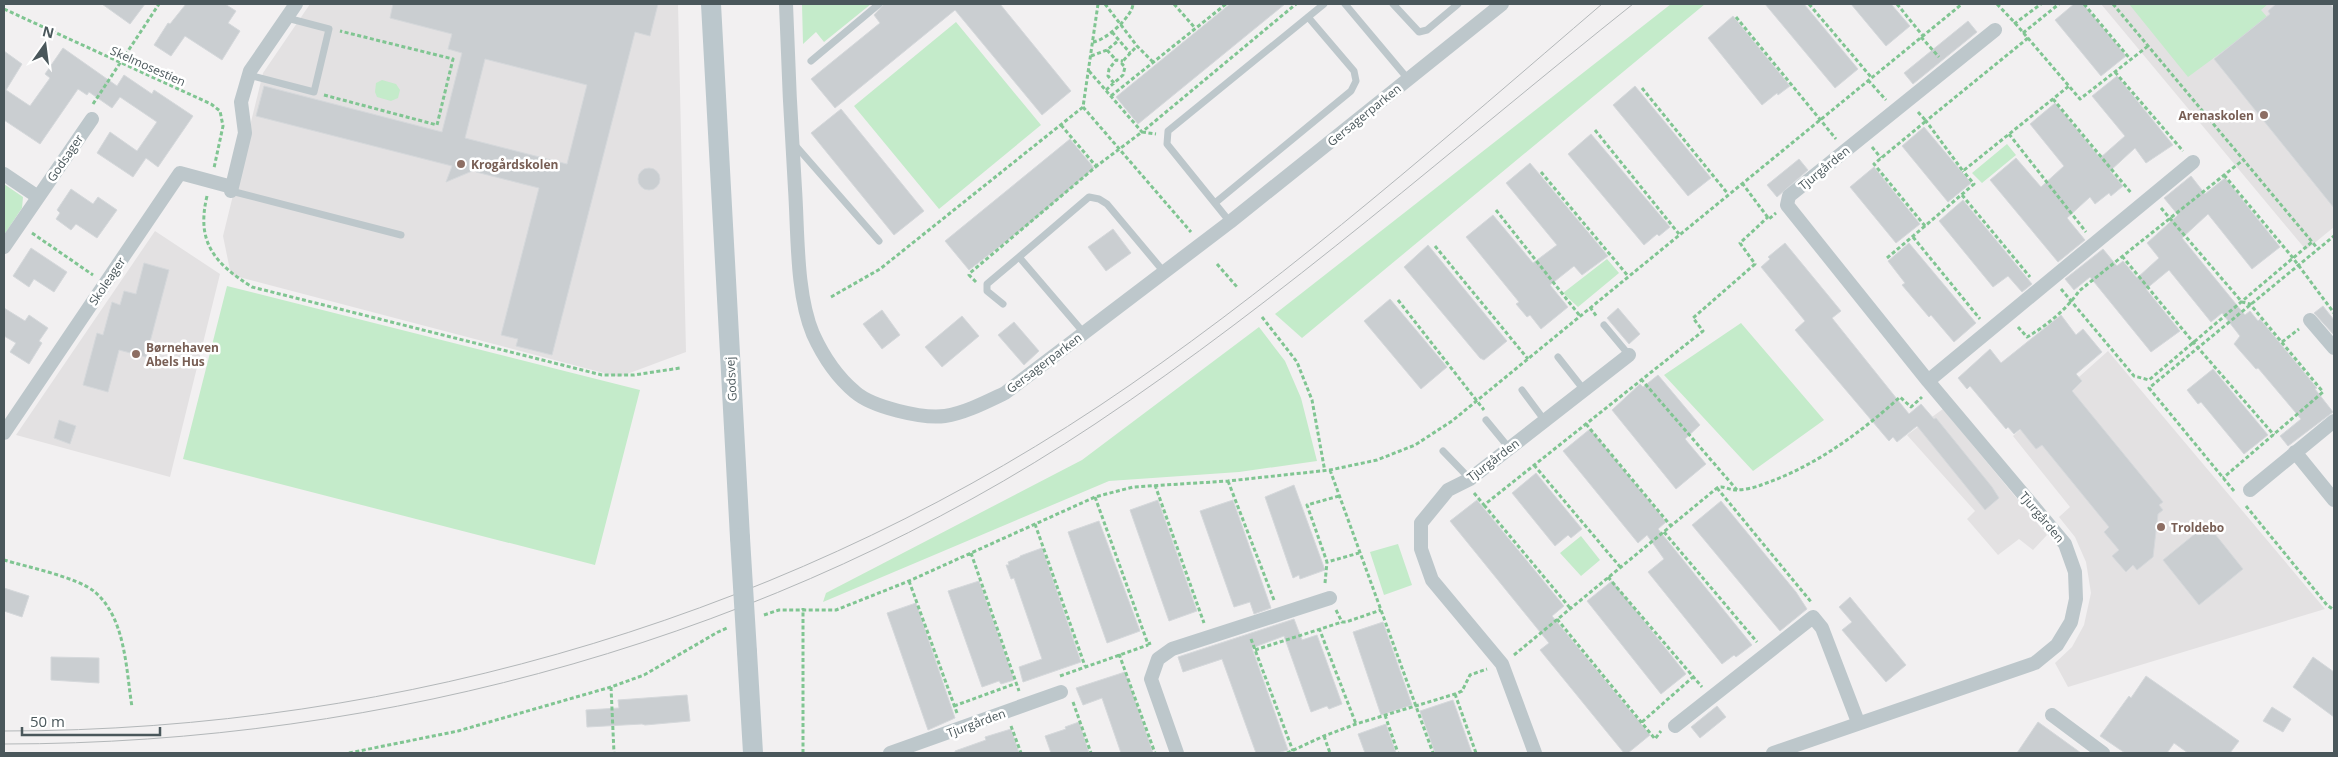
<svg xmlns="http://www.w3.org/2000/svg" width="2338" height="757" font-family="'Open Sans',sans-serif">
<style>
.education{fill:#e3e1e2}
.green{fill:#c4ebca}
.building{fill:#caced1;stroke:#d5d8db;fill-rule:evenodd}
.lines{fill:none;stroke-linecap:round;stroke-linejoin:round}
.path{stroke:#80c592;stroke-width:3;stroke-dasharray:4 2.5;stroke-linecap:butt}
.lane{stroke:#bdc7cb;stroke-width:7}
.street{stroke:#bdc7cb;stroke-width:14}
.secondary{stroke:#bbc7cc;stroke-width:20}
.tram{stroke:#b3b7b9;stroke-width:1}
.secondary-bridge{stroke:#bbc7cc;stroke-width:20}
.education-dot{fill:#8d6e63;stroke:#fff;stroke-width:2}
.labels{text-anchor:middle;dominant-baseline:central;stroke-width:5;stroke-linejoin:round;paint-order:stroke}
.street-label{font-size:12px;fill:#4a575b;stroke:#fff}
.education-label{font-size:12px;font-weight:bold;fill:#785e54;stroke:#fff;text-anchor:start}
</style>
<rect width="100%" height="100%" fill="#f2f0f1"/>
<path class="education" d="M 310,4 L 678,4 L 686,352 L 619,377 L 231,275 L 223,236 L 263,73 Z
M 2101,4 L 2334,4 L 2334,227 L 2306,250 Z
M 155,231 L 220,274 L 170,477 L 16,435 Z
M 2108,351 L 2325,609 L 2068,687 L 2055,663 L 2072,647 L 2084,625 L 2091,593 L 2086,562 L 2075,537 L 2059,517 L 2070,507 L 2013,436 Z
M 1943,409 L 2047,535 L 2033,550 L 2019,539 L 1998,555 L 1967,519 L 1975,511 L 1907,435 Z"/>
<path class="green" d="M 802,4 L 871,4 L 824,42 L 816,32 L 803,44 Z
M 1671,4 L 1705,4 L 1302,338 L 1275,314 Z
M 2129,4 L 2268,4 L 2261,10 L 2268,18 L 2188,77 Z
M 956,22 L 1041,125 L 939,209 L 854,106 Z
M 382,80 L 396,84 L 400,90 L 398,98 L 391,101 L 377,97 L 375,92 L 376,83 Z
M 2007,144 L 2016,155 L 1982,183 L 1972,173 Z
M 4,184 L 23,197 L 22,208 L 4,235 Z
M 1607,259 L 1619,273 L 1578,307 L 1563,293 Z
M 227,286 L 640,390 L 595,565 L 183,459 Z
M 1741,323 L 1824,420 L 1753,471 L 1664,375 Z
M 1259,327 L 1285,361 L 1301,398 L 1317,461 L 1239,472 L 1109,481 L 823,602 L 826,593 L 1082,460 Z
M 1581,536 L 1600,560 L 1581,576 L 1560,553 Z
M 1398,544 L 1412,585 L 1384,595 L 1370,552 Z"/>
<path class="building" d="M 102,4 L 145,4 L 130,24 Z
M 186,4 L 225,4 L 236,11 L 228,23 L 240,31 L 222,60 L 185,36 L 171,56 L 154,45 L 168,23 L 170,24 Z
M 393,4 L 658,4 L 650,36 L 635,32 L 552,355 L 516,346 L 518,339 L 501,335 L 539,188 L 476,172 L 477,169 L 446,182 L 452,166 L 256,116 L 264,86 L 442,132 L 462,53 L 448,49 L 452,34 L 390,18 ZM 485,59 L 587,85 L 567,164 L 465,138 Z
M 884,4 L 1000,4 L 1071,91 L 1042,115 L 955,10 L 835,108 L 811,79 L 880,23 L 874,15 Z
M 1230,4 L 1285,4 L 1138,124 L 1116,97 Z
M 1765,4 L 1804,4 L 1858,69 L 1835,88 Z
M 1851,4 L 1891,4 L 1910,26 L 1886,46 Z
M 2074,4 L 2083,4 L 2126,56 L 2101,76 L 2055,20 Z
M 2276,4 L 2330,4 L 2334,9 L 2334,208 L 2214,59 L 2270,14 L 2268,11 Z
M 1733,16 L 1790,86 L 1778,95 L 1777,93 L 1762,105 L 1708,38 Z
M 1968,21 L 1977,32 L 1913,84 L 1904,73 Z
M 63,48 L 117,86 L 124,75 L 152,94 L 154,90 L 193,116 L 158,167 L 146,158 L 133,177 L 97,153 L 110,132 L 137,151 L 157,122 L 120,97 L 112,108 L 89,92 L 87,95 L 78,89 L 40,144 L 4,120 L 4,51 L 22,64 L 6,90 L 30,106 L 50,78 L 45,74 Z
M 2117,76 L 2173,145 L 2146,163 L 2135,148 L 2110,171 L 2123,186 L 2111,196 L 2109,193 L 2095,204 L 2090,197 L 2067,218 L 2085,240 L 2058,262 L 1990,180 L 2016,158 L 2041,187 L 2064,166 L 2030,124 L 2055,103 L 2100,158 L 2125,136 L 2092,96 Z
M 1635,86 L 1711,178 L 1688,196 L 1613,105 Z
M 841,109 L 924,211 L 894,235 L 811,133 Z
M 1924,127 L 1971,183 L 1948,202 L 1902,146 Z
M 1591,134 L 1670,227 L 1659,236 L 1657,234 L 1644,245 L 1568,154 Z
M 1070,139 L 1094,168 L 1030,223 L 969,270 L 945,241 Z
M 1799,159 L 1808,170 L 1777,197 L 1767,185 Z
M 1530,163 L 1608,256 L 1582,275 L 1574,266 L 1550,285 L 1568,307 L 1541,329 L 1530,315 L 1527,317 L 1516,304 L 1519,302 L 1466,237 L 1493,215 L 1533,263 L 1557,245 L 1506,183 Z
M 1874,167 L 1920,224 L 1896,243 L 1850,187 Z
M638 179a11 11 0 1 1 22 0a11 11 0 1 1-22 0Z
M 2191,176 L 2205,194 L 2225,178 L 2280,247 L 2252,269 L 2208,214 L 2182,238 L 2245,315 L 2250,311 L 2258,321 L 2260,319 L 2317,388 L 2315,389 L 2333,412 L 2288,446 L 2280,436 L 2301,419 L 2258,368 L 2256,369 L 2234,344 L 2240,336 L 2222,313 L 2211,322 L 2169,270 L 2146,289 L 2180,331 L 2151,352 L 2090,277 L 2074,290 L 2065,279 L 2103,249 L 2117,266 L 2123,261 L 2137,278 L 2159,258 L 2147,243 L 2178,215 L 2164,198 Z
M 71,189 L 93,204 L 98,197 L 117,210 L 97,238 L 76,224 L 71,230 L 56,219 L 60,213 L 57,210 Z
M 1963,200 L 2032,284 L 2022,292 L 2008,276 L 1993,287 L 1939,221 Z
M 1113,229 L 1131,253 L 1106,271 L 1088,247 Z
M 1785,243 L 1841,311 L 1832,318 L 1909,414 L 1921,404 L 1934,419 L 1936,418 L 1992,487 L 1999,498 L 1985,510 L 1917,426 L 1897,442 L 1893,437 L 1889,441 L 1795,330 L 1805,321 L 1761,267 L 1770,259 L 1768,257 Z
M 1909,243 L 1976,323 L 1954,342 L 1931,315 L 1929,317 L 1902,285 L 1905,283 L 1888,261 Z
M 1428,245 L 1507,341 L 1484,360 L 1480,358 L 1404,267 Z
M 31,248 L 67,272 L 54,292 L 34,279 L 29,287 L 13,276 Z
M 144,263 L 169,270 L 146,357 L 119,350 L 108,392 L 83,385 L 97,333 L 103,335 L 112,302 L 120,305 L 124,291 L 136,294 Z
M 1390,299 L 1447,367 L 1421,389 L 1364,321 Z
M 2323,306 L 2334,320 L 2334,335 L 2314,313 Z
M 4,308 L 25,321 L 29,315 L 48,328 L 39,341 L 42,343 L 29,364 L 10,352 L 16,343 L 4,336 Z
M 1618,308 L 1640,334 L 1629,344 L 1607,318 Z
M 882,310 L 900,335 L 882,349 L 863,324 Z
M 2061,315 L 2076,335 L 2083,329 L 2102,352 L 2076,374 L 2082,381 L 2072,391 L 2163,502 L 2159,505 L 2163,510 L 2158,514 L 2153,557 L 2137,570 L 2133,565 L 2126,572 L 2112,556 L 2119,550 L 2104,532 L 2109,527 L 2042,445 L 2036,449 L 2020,429 L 2014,434 L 2008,427 L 2006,429 L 1970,386 L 1967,389 L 1958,378 L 1990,349 L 2001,363 Z
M 962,316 L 979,336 L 942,367 L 925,347 Z
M 1014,322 L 1039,351 L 1024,365 L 998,335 Z
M 2213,369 L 2268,435 L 2244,454 L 2201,402 L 2198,404 L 2187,390 Z
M 1658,375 L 1700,425 L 1685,439 L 1706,464 L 1676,489 L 1612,410 L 1640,384 L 1643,387 Z
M 59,420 L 76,426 L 70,444 L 54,438 Z
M 1590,429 L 1666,522 L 1658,529 L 1752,645 L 1736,657 L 1734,655 L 1722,664 L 1648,572 L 1664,559 L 1647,535 L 1638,543 L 1563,451 Z
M 1536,473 L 1582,529 L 1571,538 L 1568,535 L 1555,546 L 1512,493 Z
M 1294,485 L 1325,570 L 1300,579 L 1299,575 L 1293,578 L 1265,497 Z
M 1158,500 L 1197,611 L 1169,621 L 1130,510 Z
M 1233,500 L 1271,608 L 1254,614 L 1250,602 L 1234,607 L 1200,511 Z
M 1477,500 L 1564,606 L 1552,616 L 1650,735 L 1628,753 L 1624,753 L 1540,650 L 1549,643 L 1450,521 Z
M 1721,501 L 1796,592 L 1807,609 L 1780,631 L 1692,525 Z
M 1099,521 L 1140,631 L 1107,643 L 1068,532 Z
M 2207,524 L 2243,569 L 2199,605 L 2163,560 Z
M 1042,548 L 1081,662 L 1023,682 L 1019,667 L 1042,659 L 1014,578 L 1011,579 L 1006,565 L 1009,565 L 1008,562 L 1020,557 L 1020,556 Z
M 979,581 L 1014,680 L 1001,684 L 999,681 L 982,687 L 948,591 Z
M 1612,581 L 1686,674 L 1661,694 L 1587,601 Z
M 4,588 L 29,596 L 22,617 L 4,611 Z
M 1850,597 L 1906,665 L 1886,682 L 1842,630 L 1852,622 L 1839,607 Z
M 916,603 L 955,718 L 928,730 L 887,613 Z
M 1294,619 L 1302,640 L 1317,635 L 1342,704 L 1329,709 L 1327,706 L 1311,712 L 1284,636 L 1252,648 L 1288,750 L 1277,753 L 1256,753 L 1222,659 L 1183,672 L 1178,657 Z
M 1383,622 L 1412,705 L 1381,715 L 1353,632 Z
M 51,657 L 99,658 L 99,683 L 51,680 Z
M 2313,657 L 2334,672 L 2334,717 L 2293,687 Z
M 1125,672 L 1153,753 L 1121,753 L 1102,698 L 1083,705 L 1076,688 Z
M 2146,676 L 2239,741 L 2230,753 L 2188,753 L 2174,743 L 2167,753 L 2125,753 L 2100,736 L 2129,696 L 2131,698 Z
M 687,695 L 690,721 L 645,725 L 642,724 L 587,727 L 586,710 L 619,708 L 618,700 Z
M 1453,700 L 1472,753 L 1435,753 L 1420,711 Z
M 1717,706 L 1726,717 L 1700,738 L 1691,727 Z
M 2272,707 L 2291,719 L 2283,732 L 2263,721 Z
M 1079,722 L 1089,753 L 1051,753 L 1045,736 L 1066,729 L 1065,727 Z
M 2038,722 L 2081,753 L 2017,753 Z
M 1386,724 L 1396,753 L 1365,753 L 1358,734 Z
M 1011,729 L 1019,753 L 955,753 L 955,751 L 986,740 L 985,737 Z"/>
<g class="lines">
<path class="path" d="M 1098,4 L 1083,107 L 1191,232
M 1105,4 L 1137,46 L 1153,62
M 1174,4 L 1195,28
M 1809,4 L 1871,77
M 1897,4 L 1923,36
M 1997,4 L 2016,24
M 2084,4 L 2131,60
M 2113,4 L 2318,249
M 4,9 L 211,104 L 220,111 L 223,126 L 214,168
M 1736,17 L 1836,139
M 2015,23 L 2080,99 L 2148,46
M 2014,24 L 2041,4
M 1112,32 L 1130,53
M 2023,33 L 2059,4
M 1921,37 L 1939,57
M 2028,38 L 1926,121 L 1963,171 L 2069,86
M 1093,42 C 1106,40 1132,17 1133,4
M 1107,50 L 1116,60
M 1091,56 L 1107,50 L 1119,40
M 1089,71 L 1142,132 L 1296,4
M 2115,72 L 2183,151
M 1868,80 L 1886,100
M 1114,83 L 1108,76 L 1109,69 L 1116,60 L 1123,61
M 1642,88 L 1728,194
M 1106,90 L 1123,75 L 1125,67 L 1122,64 L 1123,61 L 1137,46
M 324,95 L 437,125 L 453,59 L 340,31
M 1111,96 L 1226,4
M 2053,99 L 2132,194
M 93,104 L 159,4
M 1918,112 L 1926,121 L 1874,164 L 1925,226 L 1974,184 L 1963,171
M 1061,125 L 1095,165 L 1098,165 L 1142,132 L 1156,134
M 1595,130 L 1679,234
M 2009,134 L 2086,232
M 1872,147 L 1881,158
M 1541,172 L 1628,276
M 2224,175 L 2293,258 L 2334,313
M 1742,183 L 1769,219 L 1776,213
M 1962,195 L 2030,277
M 207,196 C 196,242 214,263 252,287 L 602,375 L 634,375 L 680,368
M 2161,208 L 2242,302 L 2250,304 L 2323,392 L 2223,478
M 1496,210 L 1580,316
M 32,233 L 93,275
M 1913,237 L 1980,319
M 1435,246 L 1528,359
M 2122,256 L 2193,342 L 2274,435
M 1887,258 L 1925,226
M 1217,264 L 1237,287
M 976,282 L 969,275 L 970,273 L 1098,165
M 2061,289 L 2134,376 L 2149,380 L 2312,242
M 831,297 L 880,269 L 1083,107
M 1398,300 L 1484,410
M 1590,307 L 1597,317
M 1262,317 L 1297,362 L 1312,400 L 1325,472
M 2018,327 L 2027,337 C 2046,326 2067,309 2079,291 L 2243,160
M 2282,342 L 2299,329
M 1641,379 L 1737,490
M 1586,424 L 1671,526
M 1534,465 L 1621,568
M 1330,470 L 1433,753
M 1228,481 L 1274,600
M 1155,485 L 1204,623
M 1717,488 L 1812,603
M 2234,491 L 2149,388 L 2334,236
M 1474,493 L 1484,505 L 1703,331 L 1693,318 L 1755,264 L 1740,243 L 1768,217
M 1339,496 L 1307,505 L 1327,562 L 1359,553
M 1095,497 L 1148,644 L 1151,643
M 1484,505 L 1570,608
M 2246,506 L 2327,605 L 2334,610
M 1035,524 L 1085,666
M 1664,532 L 1757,642
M 971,553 L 1019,691
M 4,560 C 27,567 77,577 95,592 C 126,619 126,670 132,707
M 1608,577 L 1702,687
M 909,581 L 957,713
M 1325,583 L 1327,562
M 1336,610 L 1342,622 L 1346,622 L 1381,610
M 764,615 L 779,610 L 836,610 L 909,581 L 1095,497 L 1133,487 L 1228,481 L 1330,470 L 1377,460 L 1415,445 L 1452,421 L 1962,4
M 1557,619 L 1655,739 L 1661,731
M 1319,628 L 1356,724
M 1251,639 L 1293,751
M 1255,650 L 1342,622
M 1119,654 L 1155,753
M 1514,655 L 1717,488 C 1724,485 1728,490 1735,490 C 1743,490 1754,488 1761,485 C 1814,467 1859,434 1900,397 L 1911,407 L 1922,397
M 1060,676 L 1148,645
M 611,687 L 614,753
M 1455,694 L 1476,753
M 1073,702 L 1091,753
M 954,706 L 1017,683
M 1385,715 L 1398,753
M 1642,722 L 1693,677
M 1011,726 L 1021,753
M 1324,736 L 1330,753
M 349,753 L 458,731 L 611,687 L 644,675 L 718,632 L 727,628
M 803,753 L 803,608
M 1287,753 L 1324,736 L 1356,724 L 1455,694 L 1462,691 L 1470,675 L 1487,669"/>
<path class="lane" d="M 1345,4 L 1408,79
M 1393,4 L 1419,32 L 1427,30 L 1458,4
M 811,61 L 879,4
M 249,75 L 314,92 L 329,29 L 287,18
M 795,145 L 879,241
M 231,191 L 401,235
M 1215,203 L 1351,91 L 1356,81 L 1354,71 L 1308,17
M 1230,222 L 1167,144 L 1168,131 L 1324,4
M 1003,304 L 987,291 L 987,284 L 1019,257
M 1604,325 L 1629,355
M 1084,333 L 1019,257 L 1089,197 L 1099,199 L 1107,204 L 1164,272
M 1558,357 L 1584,390
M 1522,390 L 1545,421
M 1486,420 L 1509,448
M 1443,451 L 1470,479"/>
<path class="street" d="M 786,4 C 788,65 791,127 795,189 C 798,233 796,294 813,334 C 823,356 837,377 855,392 C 872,407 922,419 945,416 C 965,413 986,402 1005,393 L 1230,222 L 1502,4
M 4,174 L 38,197
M 231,191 L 245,133 L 241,102 L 250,71 L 296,4
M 4,247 L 92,119
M 2310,320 L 2334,348
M 1928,381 L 2193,162
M 4,433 L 180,173 L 232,187
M 2295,452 L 2334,500
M 2250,490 L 2334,421
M 2052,715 L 2103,753
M 1675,726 L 1813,617 L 1822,628 L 1858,722
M 890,753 L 1061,692
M 1177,753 L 1151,679 L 1158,659 L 1172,649 L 1330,598
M 1535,753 L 1502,664 L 1432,580 L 1421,549 L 1421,523 L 1448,490 L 1470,479 L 1629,355
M 1773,753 L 2035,663 L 2057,645 L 2071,622 L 2076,599 L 2075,572 L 2065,544 L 1928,381 L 1787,205 L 1789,196 L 1995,30"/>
<path class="secondary" d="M 711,4 L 740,538
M 747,652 L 753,753"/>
<path class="tram" d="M 4,731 C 403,731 801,613 1130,385 C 1296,270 1449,135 1602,4
M 4,744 C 387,744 775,637 1095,424 C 1284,298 1456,145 1633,4"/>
<path class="secondary-bridge" d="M 740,538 L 747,652"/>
</g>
<g class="education-dot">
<circle cx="2264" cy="115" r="5"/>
<circle cx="461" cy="164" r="5"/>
<circle cx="136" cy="354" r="5"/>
<circle cx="2161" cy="527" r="5"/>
</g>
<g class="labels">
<g class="street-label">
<text transform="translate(148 66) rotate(24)">Skelmosestien</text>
<text transform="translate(1364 115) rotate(-39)">Gersagerparken</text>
<text transform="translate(65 158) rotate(-56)">Godsager</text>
<text transform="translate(1824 168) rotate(-39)">Tjurgården</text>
<text transform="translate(107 281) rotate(-56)">Skoleager</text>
<text transform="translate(1044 363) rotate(-37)">Gersagerparken</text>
<text transform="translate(731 379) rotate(-93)">Godsvej</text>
<text transform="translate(1493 460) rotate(-37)">Tjurgården</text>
<text transform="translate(2042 517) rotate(50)">Tjurgården</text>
<text transform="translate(976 723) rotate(-20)">Tjurgården</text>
</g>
<g class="education-label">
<text x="2254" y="115" text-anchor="end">Arenaskolen</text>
<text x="471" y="164">Krogårdskolen</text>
<text x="146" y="347">Børnehaven<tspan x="146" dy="14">Abels Hus</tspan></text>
<text x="2171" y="527">Troldebo</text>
</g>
</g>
<rect width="2338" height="757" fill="none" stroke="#4a575b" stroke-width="10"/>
<g transform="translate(45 45) rotate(14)" stroke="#ffffff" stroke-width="4" paint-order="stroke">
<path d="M0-4L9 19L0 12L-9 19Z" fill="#4a575b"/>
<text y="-8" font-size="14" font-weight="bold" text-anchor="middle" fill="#4a575b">N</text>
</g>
<path d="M22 727v8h138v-8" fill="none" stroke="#4a575b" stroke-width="2.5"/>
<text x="30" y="727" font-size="15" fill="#4a575b" stroke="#ffffff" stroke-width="4" paint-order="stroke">50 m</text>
</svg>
